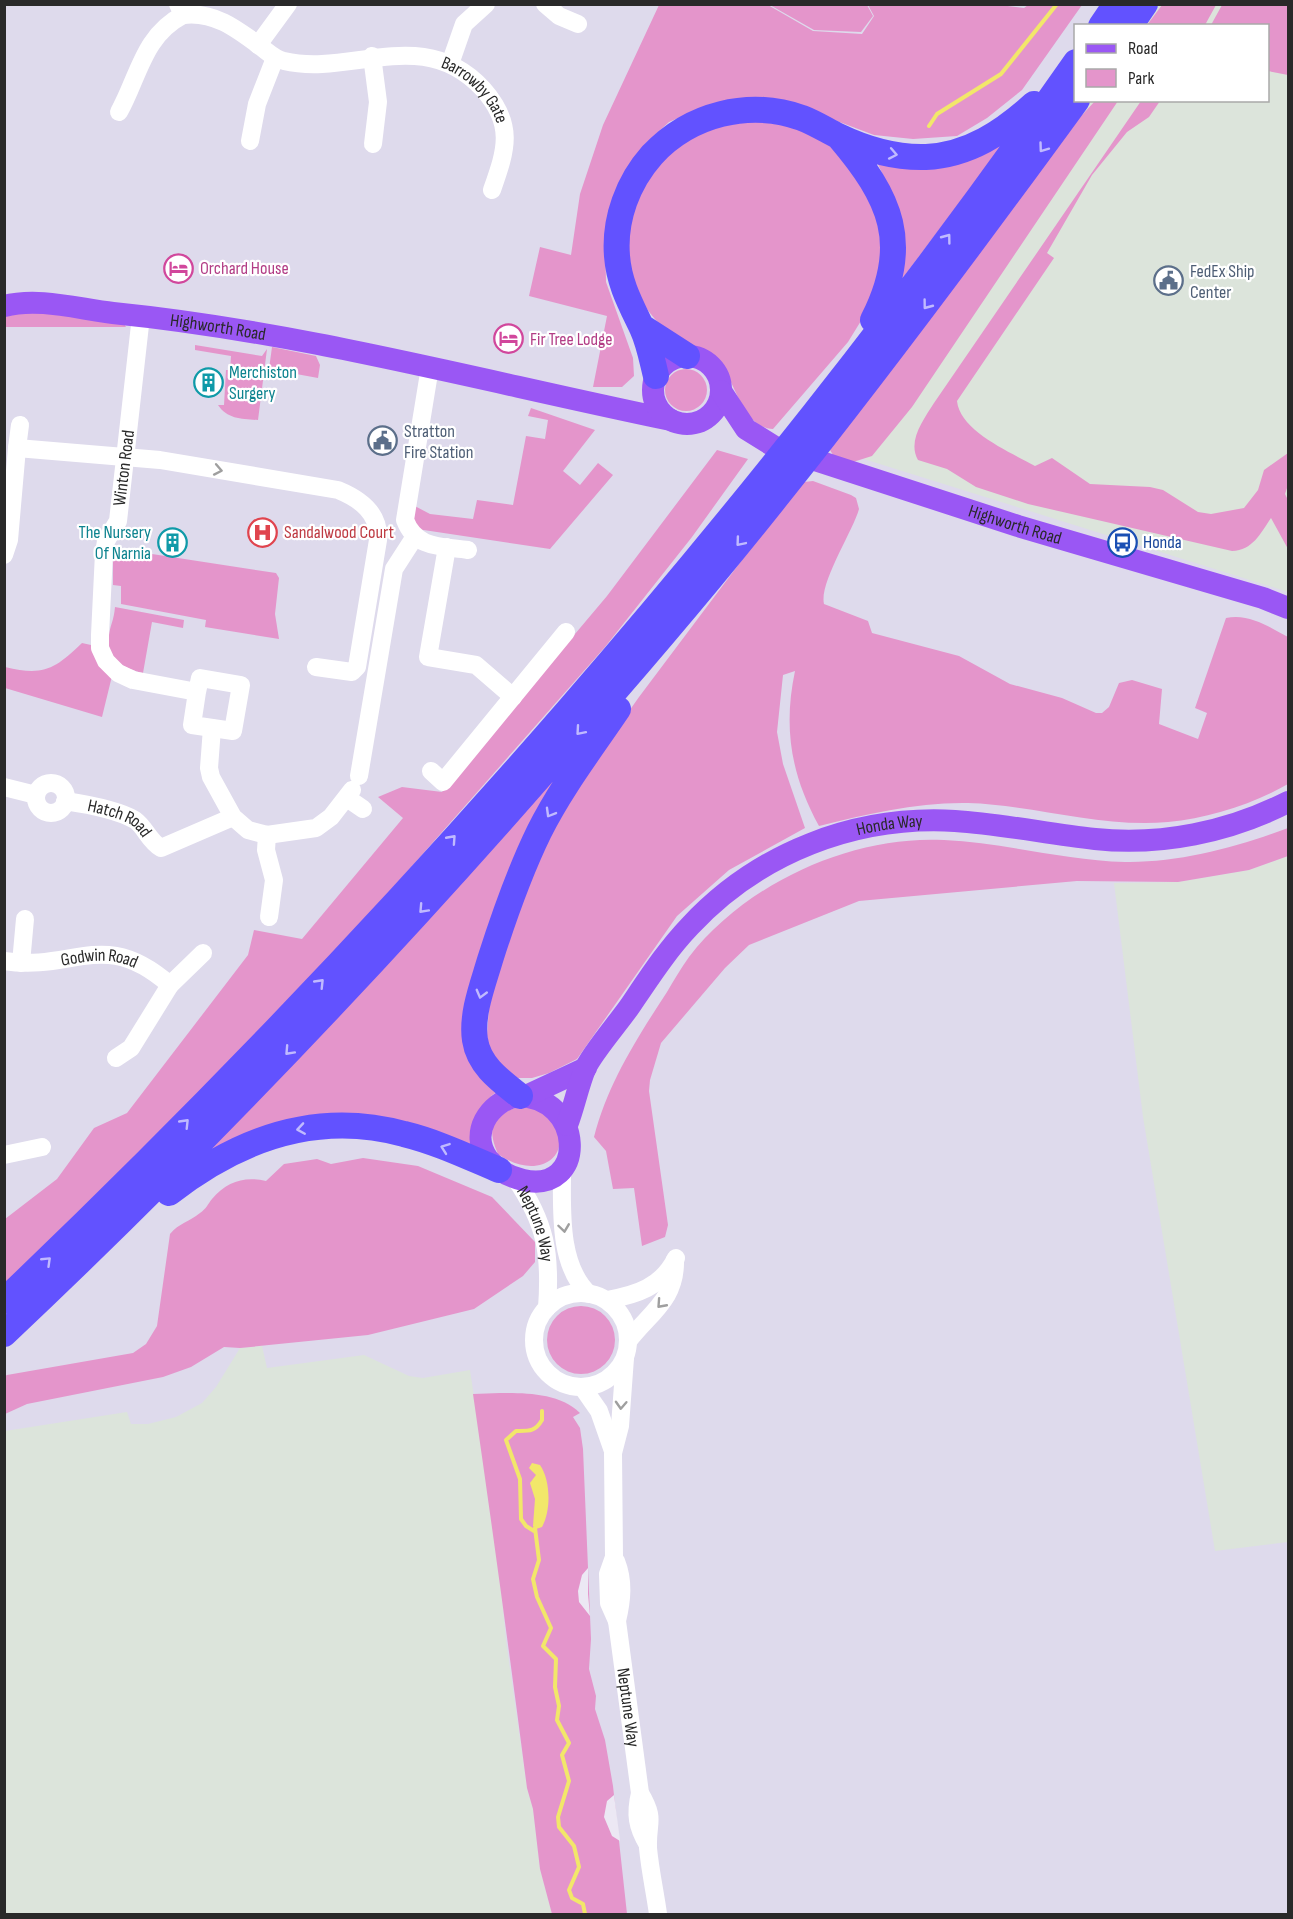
<svg xmlns="http://www.w3.org/2000/svg" width="1293" height="1919" font-family="'Sofia Sans Condensed',sans-serif">
<style>
.industrial{fill:#dce4db}
.green{fill:#e495cb}
.plaza{fill:#ece8f4}
.water{fill:#f2e76a}
.lines{fill:none;stroke-linecap:round;stroke-linejoin:round}
.stream{stroke:#f2e76a;stroke-width:4}
.minor{stroke:#fff;stroke-width:18}
.major{stroke:#9a57f4;stroke-width:22}
.highway{stroke:#6252ff;stroke-width:26}
.oneway{stroke:#c0baff}
.oneway2{stroke:#9f9f9f}
.labels{text-anchor:middle;dominant-baseline:central;stroke-width:4.5;stroke-linejoin:round;paint-order:stroke}
.street-label{font-size:18px;fill:#292929;stroke:#fff}
.hotel-label{font-size:18px;fill:#b23c85;stroke:#fff;text-anchor:start}
.service-label{font-size:18px;fill:#4e5e75;stroke:#fff;text-anchor:start}
.culture-label{font-size:18px;fill:#0d838f;stroke:#fff;text-anchor:start}
.health-label{font-size:18px;fill:#be3a42;stroke:#fff;text-anchor:start}
.transit-label{font-size:18px;fill:#164399;stroke:#fff;text-anchor:start}
</style>
<rect width="100%" height="100%" fill="#dedaec"/>
<path class="industrial" d="M 1153,5 L 1288,5 L 1288,592 L 835,450 L 1084,101 L 1268,100 L 1268,26 L 1138,25 Z
M 1288,856 L 1288,1542 L 1215,1551 L 1143,1117 L 1114,883 L 1178,882 L 1249,870 Z
M 262,1346 L 267,1368 L 364,1355 L 409,1376 L 423,1378 L 470,1370 L 499,1566 L 506,1641 L 527,1788 L 533,1809 L 540,1869 L 552,1914 L 5,1914 L 5,1431 L 127,1412 L 131,1424 L 148,1424 L 176,1417 L 202,1403 L 216,1387 L 240,1348 Z"/>
<path class="green" d="M 991,4 L 1024,8 L 1028,5 L 1082,5 L 1022,90 L 987,118 L 957,136 L 913,139 L 874,135 L 789,103 L 754,97 L 708,105 L 669,122 L 645,144 L 605,235 L 606,282 L 633,358 L 634,376 L 622,387 L 593,387 L 607,316 L 529,296 L 540,247 L 571,255 L 580,194 L 603,125 L 659,5 L 768,5 L 813,31 L 862,34 L 874,16 L 868,5 Z
M 770,5 L 867,5 L 873,16 L 861,32 L 814,30 Z
M 1162,5 L 1162,4 L 1216,5 L 1205,25 L 1147,25 Z
M 1222,5 L 1288,5 L 1288,75 L 1268,71 L 1268,26 L 1211,25 Z
M 1095,101 L 1118,101 L 912,407 L 872,456 L 853,462 L 833,455 L 830,450 L 836,439 L 1065,127 L 1083,114 Z
M 1141,101 L 1160,101 L 1149,117 L 1127,132 L 1092,175 L 1047,253 L 1054,258 L 957,401 C 960,431 1010,452 1035,466 L 1052,458 L 1090,484 L 1150,487 L 1163,490 L 1198,512 L 1211,514 L 1244,508 L 1258,490 L 1264,470 L 1288,453 L 1288,485 L 1285,494 L 1288,500 L 1288,549 L 1271,518 C 1260,534 1253,550 1232,551 L 1028,504 L 976,487 L 947,469 L 918,460 C 907,441 924,419 934,403 Z
M 757,121 L 793,127 L 827,142 L 859,173 L 885,235 L 872,303 L 848,342 L 773,429 C 743,428 735,382 721,364 C 715,355 704,352 694,348 C 680,341 664,330 654,318 C 607,263 628,182 684,142 C 705,127 732,124 757,121 Z
M 1012,133 L 902,279 L 899,281 L 898,208 L 877,162 Z
M 32,310 L 124,324 L 126,327 L 5,327 L 4,316 Z
M 195,345 L 262,356 L 267,349 L 258,420 C 242,419 227,419 218,405 L 224,405 L 226,370 L 230,370 L 231,356 L 195,350 Z
M 272,347 L 316,356 L 320,365 L 318,378 L 269,369 Z
M665 390a21 21 0 1 1 42 0a21 21 0 1 1-42 0Z
M 531,408 L 595,430 L 563,471 L 580,485 L 598,463 L 613,475 L 550,549 L 417,529 L 410,513 L 411,504 L 430,514 L 473,519 L 477,500 L 513,505 L 526,436 L 545,439 L 548,420 L 528,416 Z
M 717,450 L 748,459 L 692,537 L 605,647 L 398,882 L 248,1045 L 5,1284 L 5,1219 L 57,1179 L 94,1128 L 127,1113 L 248,955 L 254,930 L 302,939 L 403,818 L 378,797 L 402,787 L 442,792 L 607,596 Z
M 813,481 L 851,495 L 856,498 L 859,509 C 853,531 819,583 824,604 L 868,621 L 872,633 L 959,656 L 1010,684 L 1062,698 L 1096,713 L 1102,713 L 1109,707 L 1119,683 L 1132,680 L 1162,689 L 1159,724 L 1198,739 L 1207,713 L 1195,708 L 1226,618 C 1249,613 1269,627 1288,637 L 1288,784 C 1253,804 1209,818 1168,822 C 1101,828 1034,805 968,803 C 918,802 867,814 819,826 C 791,775 783,728 795,671 L 783,675 L 777,732 L 783,764 L 805,828 L 729,870 L 677,916 L 577,1059 L 549,1073 L 532,1078 L 518,1078 L 506,1072 L 490,1051 L 487,1035 L 489,1008 L 507,938 L 539,856 L 591,765 L 639,697 L 757,540 L 804,482 Z
M 113,548 L 276,573 L 279,578 L 275,614 L 279,639 L 205,627 L 206,620 L 121,604 L 121,586 L 113,585 Z
M 115,607 L 184,620 L 183,628 L 152,622 L 143,673 C 123,668 105,659 109,635 C 110,626 114,620 115,607 Z
M 82,643 L 91,645 L 99,666 L 112,676 L 102,717 L 5,688 L 5,667 C 43,676 54,670 82,643 Z
M 565,759 L 471,999 L 498,1091 L 491,1096 L 479,1148 L 412,1127 L 207,1153 Z
M 1288,828 L 1288,856 L 1249,870 L 1178,882 L 1077,881 L 859,901 L 749,945 L 725,968 L 661,1043 L 650,1080 L 649,1091 L 668,1225 L 665,1237 L 642,1246 L 634,1188 L 613,1189 L 606,1151 L 594,1137 C 608,1083 637,1038 667,992 C 674,980 681,968 689,957 C 746,883 852,835 944,840 C 1005,843 1064,860 1125,862 C 1179,863 1238,847 1288,828 Z
M 525,1105 C 532,1108 541,1111 546,1116 C 581,1150 541,1185 498,1154 C 484,1122 496,1113 525,1105 Z
M 363,1158 L 418,1166 L 492,1197 L 535,1242 L 535,1262 L 523,1276 L 474,1309 L 368,1335 L 240,1348 L 224,1347 L 191,1367 L 163,1377 L 27,1404 L 5,1414 L 5,1376 L 7,1375 L 133,1353 L 146,1344 L 157,1326 L 170,1234 C 179,1223 189,1222 200,1213 C 206,1209 208,1204 212,1199 C 227,1181 245,1176 266,1181 L 284,1164 L 317,1159 L 331,1164 Z
M547 1340a34 34 0 1 1 68 0a34 34 0 1 1-68 0Z
M 500,1393 C 526,1393 560,1393 580,1413 L 573,1417 L 580,1428 L 583,1449 L 591,1639 L 589,1669 L 596,1696 L 595,1709 L 605,1740 L 613,1786 L 627,1914 L 552,1914 L 540,1869 L 533,1809 L 527,1788 C 510,1657 492,1525 473,1394 Z"/>
<path class="plaza" d="M 588,1568 L 588,1594 L 590,1616 L 579,1602 L 578,1591 L 582,1575 Z
M 614,1795 L 620,1840 L 620,1841 L 612,1836 L 604,1817 L 607,1801 Z"/>
<path class="water" d="M 532,1463 L 540,1465 C 551,1481 551,1511 542,1527 L 536,1529 L 533,1526 L 535,1499 L 530,1483 L 536,1475 L 529,1468 Z"/>
<g class="lines">
<path class="stream" d="M 929,126 L 937,114 L 1001,74 L 1057,4
M 535,1528 L 539,1560 L 533,1579 L 537,1597 L 551,1628 L 543,1646 L 556,1659 L 555,1687 L 559,1706 L 557,1720 L 569,1743 L 562,1755 L 569,1781 L 558,1817 L 559,1827 L 574,1846 L 579,1867 L 569,1890 L 572,1898 L 583,1904 L 585,1914
M 534,1531 L 526,1526 L 521,1519 L 520,1479 L 506,1440 L 516,1431 C 529,1431 535,1432 542,1420 L 542,1411"/>
<g class="minor">
<path id="s1" d="M 178,4 L 183,15 C 214,11 237,29 261,47 C 268,52 274,59 284,61 C 352,77 423,24 483,89 C 515,125 506,150 492,190"/>
<path d="M 545,4 L 559,16 L 578,24"/>
<path d="M 258,45 L 288,4"/>
<path d="M 372,56 L 378,102 L 373,144"/>
<path d="M 450,64 L 464,24 L 486,4"/>
<path d="M 119,112 C 139,76 143,36 183,15"/>
<path d="M 250,141 L 257,104 L 275,58"/>
<path d="M 141,316 L 118,521 L 106,541 L 104,553 L 100,635 L 100,648 L 106,661 L 118,673 L 133,680 L 197,692 L 200,678 L 241,685 L 233,731 L 192,725 L 197,692"/>
<path d="M 430,367 L 405,520 C 416,549 441,546 468,550"/>
<path d="M 17,448 L 20,425"/>
<path d="M 447,547 L 428,657 L 476,665 L 513,697"/>
<path d="M 4,555 L 9,540 L 17,448 L 160,460 L 338,490 C 360,499 380,513 378,540 L 357,667 L 352,672 L 316,667"/>
<path d="M 212,728 L 209,768 L 211,777 L 233,817 L 248,830 L 267,835 L 316,828 L 331,817 L 352,790"/>
<path d="M 431,771 L 443,782 L 566,632"/>
<path d="M 359,776 L 394,569 L 414,538"/>
<circle cx="51" cy="798" r="15"/>
<path d="M 4,787 L 36,795"/>
<path d="M 347,798 L 363,809"/>
<path id="s2" d="M 65,801 C 85,804 118,810 135,820 C 145,827 149,841 161,848 L 233,817"/>
<path d="M 267,835 L 266,850 L 274,880 L 269,917"/>
<path id="s3" d="M 4,961 C 75,972 104,927 170,985 L 203,953"/>
<path d="M 21,963 L 25,919"/>
<path d="M 116,1058 L 131,1048 L 170,985"/>
<path d="M 4,1155 L 42,1147"/>
<path d="M 562,1170 C 562,1209 558,1265 589,1294"/>
<path id="s4" d="M 515,1178 C 546,1223 551,1254 547,1308"/>
<circle cx="581" cy="1340" r="47"/>
<path d="M 607,1300 C 636,1295 662,1287 676,1258"/>
<path d="M 629,1340 C 651,1312 676,1299 675,1260"/>
<path id="s5" d="M 625,1358 L 620,1426 L 613,1453 L 614,1557 L 608,1574 L 609,1603 L 617,1621 L 640,1793 C 656,1820 647,1821 648,1848 C 650,1870 655,1892 658,1914"/>
<path d="M 583,1388 L 599,1411 L 613,1451"/>
<path d="M 616,1561 C 624,1581 622,1600 617,1621"/>
<path d="M 640,1793 C 635,1814 637,1827 648,1845"/>
</g>
<g class="major">
<path id="s6" d="M 4,306 C 39,297 78,309 113,313 C 302,332 486,382 671,420"/>
<circle cx="687" cy="390" r="34"/>
<path id="s7" d="M 721,391 L 746,429 L 775,447 L 1018,526 L 1263,598 L 1288,608"/>
<path d="M 516,1096 C 585,1095 588,1195 523,1180 C 510,1177 497,1170 488,1159 C 469,1133 489,1103 516,1096 Z"/>
<path d="M 526,1096 L 586,1068"/>
<path id="s8" d="M 567,1125 C 574,1107 578,1086 585,1069 C 592,1053 619,1022 630,1006 C 649,978 667,950 690,926 C 758,853 855,815 955,821 C 1002,824 1048,834 1095,839 C 1161,846 1229,832 1288,802"/>
</g>
<path class="highway" d="M 1101,26 L 1116,4
M 1130,26 L 1145,4
M 839,137 C 891,198 912,244 873,320
M 642,327 L 687,356
M 656,376 C 652,360 649,343 642,328 C 630,303 619,283 617,256 C 614,219 628,182 652,155 C 690,114 749,99 802,118 C 815,123 826,130 838,136 C 865,149 896,158 926,157 C 969,155 1003,132 1034,104
M 520,1096 C 501,1081 479,1066 475,1040 C 471,1014 483,984 490,960 C 504,916 519,873 539,832 C 561,788 591,749 618,709
M 169,1193 C 238,1139 317,1110 404,1134 C 437,1142 468,1157 499,1170
M 4,1301 C 396,927 765,506 1076,62
M 4,1334 C 196,1153 378,962 551,764 C 629,676 706,586 779,494 C 882,365 980,233 1077,100"/>
</g>
<defs><path id="oneway-chevron" d="M-2-3.5L2.5 0L-2 3.5" fill="none" stroke-width="1.6" stroke-linecap="round" stroke-linejoin="round" transform="scale(1.5)"/></defs>
<g class="oneway">
<use href="#oneway-chevron" transform="translate(1043 148) rotate(126)"/>
<use href="#oneway-chevron" transform="translate(893 154) rotate(11)"/>
<use href="#oneway-chevron" transform="translate(947 238) rotate(-53)"/>
<use href="#oneway-chevron" transform="translate(927 305) rotate(127)"/>
<use href="#oneway-chevron" transform="translate(740 542) rotate(130)"/>
<use href="#oneway-chevron" transform="translate(580 731) rotate(131)"/>
<use href="#oneway-chevron" transform="translate(550 813) rotate(120)"/>
<use href="#oneway-chevron" transform="translate(452 839) rotate(-48)"/>
<use href="#oneway-chevron" transform="translate(423 909) rotate(133)"/>
<use href="#oneway-chevron" transform="translate(320 983) rotate(-46)"/>
<use href="#oneway-chevron" transform="translate(481 994) rotate(105)"/>
<use href="#oneway-chevron" transform="translate(289 1051) rotate(133)"/>
<use href="#oneway-chevron" transform="translate(185 1123) rotate(-46)"/>
<use href="#oneway-chevron" transform="translate(301 1129) rotate(171)"/>
<use href="#oneway-chevron" transform="translate(445 1148) rotate(-160)"/>
<use href="#oneway-chevron" transform="translate(47 1261) rotate(-44)"/>
</g>
<g class="oneway2">
<use href="#oneway-chevron" transform="translate(218 470) rotate(11)"/>
<use href="#oneway-chevron" transform="translate(564 1228) rotate(82)"/>
<use href="#oneway-chevron" transform="translate(661 1304) rotate(132)"/>
<use href="#oneway-chevron" transform="translate(621 1405) rotate(93)"/>
</g>
<defs>
<symbol id="hotel-ring" viewBox="-11 -11 22 22"><circle r="9.5" fill="#fff" stroke="#d1479c" stroke-width="1.5"/><path d="M-6-4.5h1.5V1H6V5H4.5V3h-9V5H-6ZM-4 0a1.8 1.8 0 1 1 3.6 0ZM.5 0V-2.5h3Q6-2.5 6 0Z" fill="#d1479c"/></symbol>
<symbol id="civic-ring" viewBox="-11 -11 22 22"><circle r="9.5" fill="#fff" stroke="#5c6f8a" stroke-width="1.5"/><path d="M-.6-6.5H3V-4.5H.6V-3L4-1V1h2V6H-6V1h2V-1L-.6-3ZM-1.2 2.5V6h2.4V2.5Z" fill="#5c6f8a"/></symbol>
<symbol id="building-ring" viewBox="-11 -11 22 22"><circle r="9.5" fill="#fff" stroke="#0f9aa8" stroke-width="1.5"/><path d="M-4-6H4V6H1V3H-1V6H-4ZM-2.5-4.3h1.7v1.8h-1.7ZM.8-4.3h1.7v1.8H.8ZM-2.5-1h1.7V.8h-1.7ZM.8-1h1.7V.8H.8Z" fill="#0f9aa8"/></symbol>
<symbol id="hospital-ring" viewBox="-11 -11 22 22"><circle r="9.5" fill="#fff" stroke="#e0444e" stroke-width="1.5"/><path d="M-5-5h3v3.5h4V-5h3V5h-3V1.5h-4V5h-3Z" fill="#e0444e"/></symbol>
<symbol id="bus-ring" viewBox="-11 -11 22 22"><circle r="9.5" fill="#fff" stroke="#1a4fb4" stroke-width="1.5"/><path d="M-5-6H5V4H4V6H2V4H-2V6H-4V4H-5ZM-3.5-4V0h7V-4ZM-3.5 1.2v1.5H-2V1.2ZM2 1.2v1.5H3.5V1.2Z" fill="#1a4fb4"/></symbol>
</defs>
<g fill-rule="evenodd">
<use href="#hotel-ring" x="162" y="252" width="33" height="33"/>
<use href="#civic-ring" x="1152" y="264" width="33" height="33"/>
<use href="#hotel-ring" x="492" y="322" width="33" height="33"/>
<use href="#building-ring" x="192" y="366" width="33" height="33"/>
<use href="#civic-ring" x="366" y="424" width="33" height="33"/>
<use href="#hospital-ring" x="246" y="516" width="33" height="33"/>
<use href="#building-ring" x="156" y="526" width="33" height="33"/>
<use href="#bus-ring" x="1106" y="526" width="33" height="33"/>
</g>
<g class="labels">
<g class="street-label">
<text stroke="none"><textPath href="#s1" startOffset="330">Barrowby Gate</textPath></text>
<text stroke="none"><textPath href="#s6" startOffset="216">Highworth Road</textPath></text>
<text transform="translate(124 468) rotate(-83)">Winton Road</text>
<text stroke="none"><textPath href="#s7" startOffset="332">Highworth Road</textPath></text>
<text stroke="none"><textPath href="#s2" startOffset="58">Hatch Road</textPath></text>
<text stroke="none"><textPath href="#s8" startOffset="465">Honda Way</textPath></text>
<text stroke="none"><textPath href="#s3" startOffset="96">Godwin Road</textPath></text>
<text stroke="none"><textPath href="#s4" startOffset="51">Neptune Way</textPath></text>
<text stroke="none"><textPath href="#s5" startOffset="354">Neptune Way</textPath></text>
</g>
<g class="hotel-label">
<text x="200" y="268">Orchard House</text>
<text x="530" y="339">Fir Tree Lodge</text>
</g>
<g class="service-label">
<text x="1190" y="271">FedEx Ship<tspan x="1190" dy="21">Center</tspan></text>
<text x="404" y="431">Stratton<tspan x="404" dy="21">Fire Station</tspan></text>
</g>
<g class="culture-label">
<text x="229" y="372">Merchiston<tspan x="229" dy="21">Surgery</tspan></text>
<text x="151" y="532" text-anchor="end">The Nursery<tspan x="151" dy="21">Of Narnia</tspan></text>
</g>
<g class="health-label">
<text x="284" y="532">Sandalwood Court</text>
</g>
<g class="transit-label">
<text x="1143" y="542">Honda</text>
</g>
</g>
<rect width="1293" height="1919" fill="none" stroke="#292929" stroke-width="12"/>
<rect x="1074" y="24" width="195" height="78" fill="#ffffff" stroke="#a9a9a9" stroke-width="1.5"/>
<rect x="1086" y="44" width="30" height="9" fill="#9a57f4" stroke="#a9a9a9" stroke-width="1.5"/>
<text x="1128" y="54" font-size="18" fill="#292929">Road</text>
<rect x="1086" y="69" width="30" height="18" fill="#e495cb" stroke="#a9a9a9" stroke-width="1.5"/>
<text x="1128" y="84" font-size="18" fill="#292929">Park</text>
</svg>
